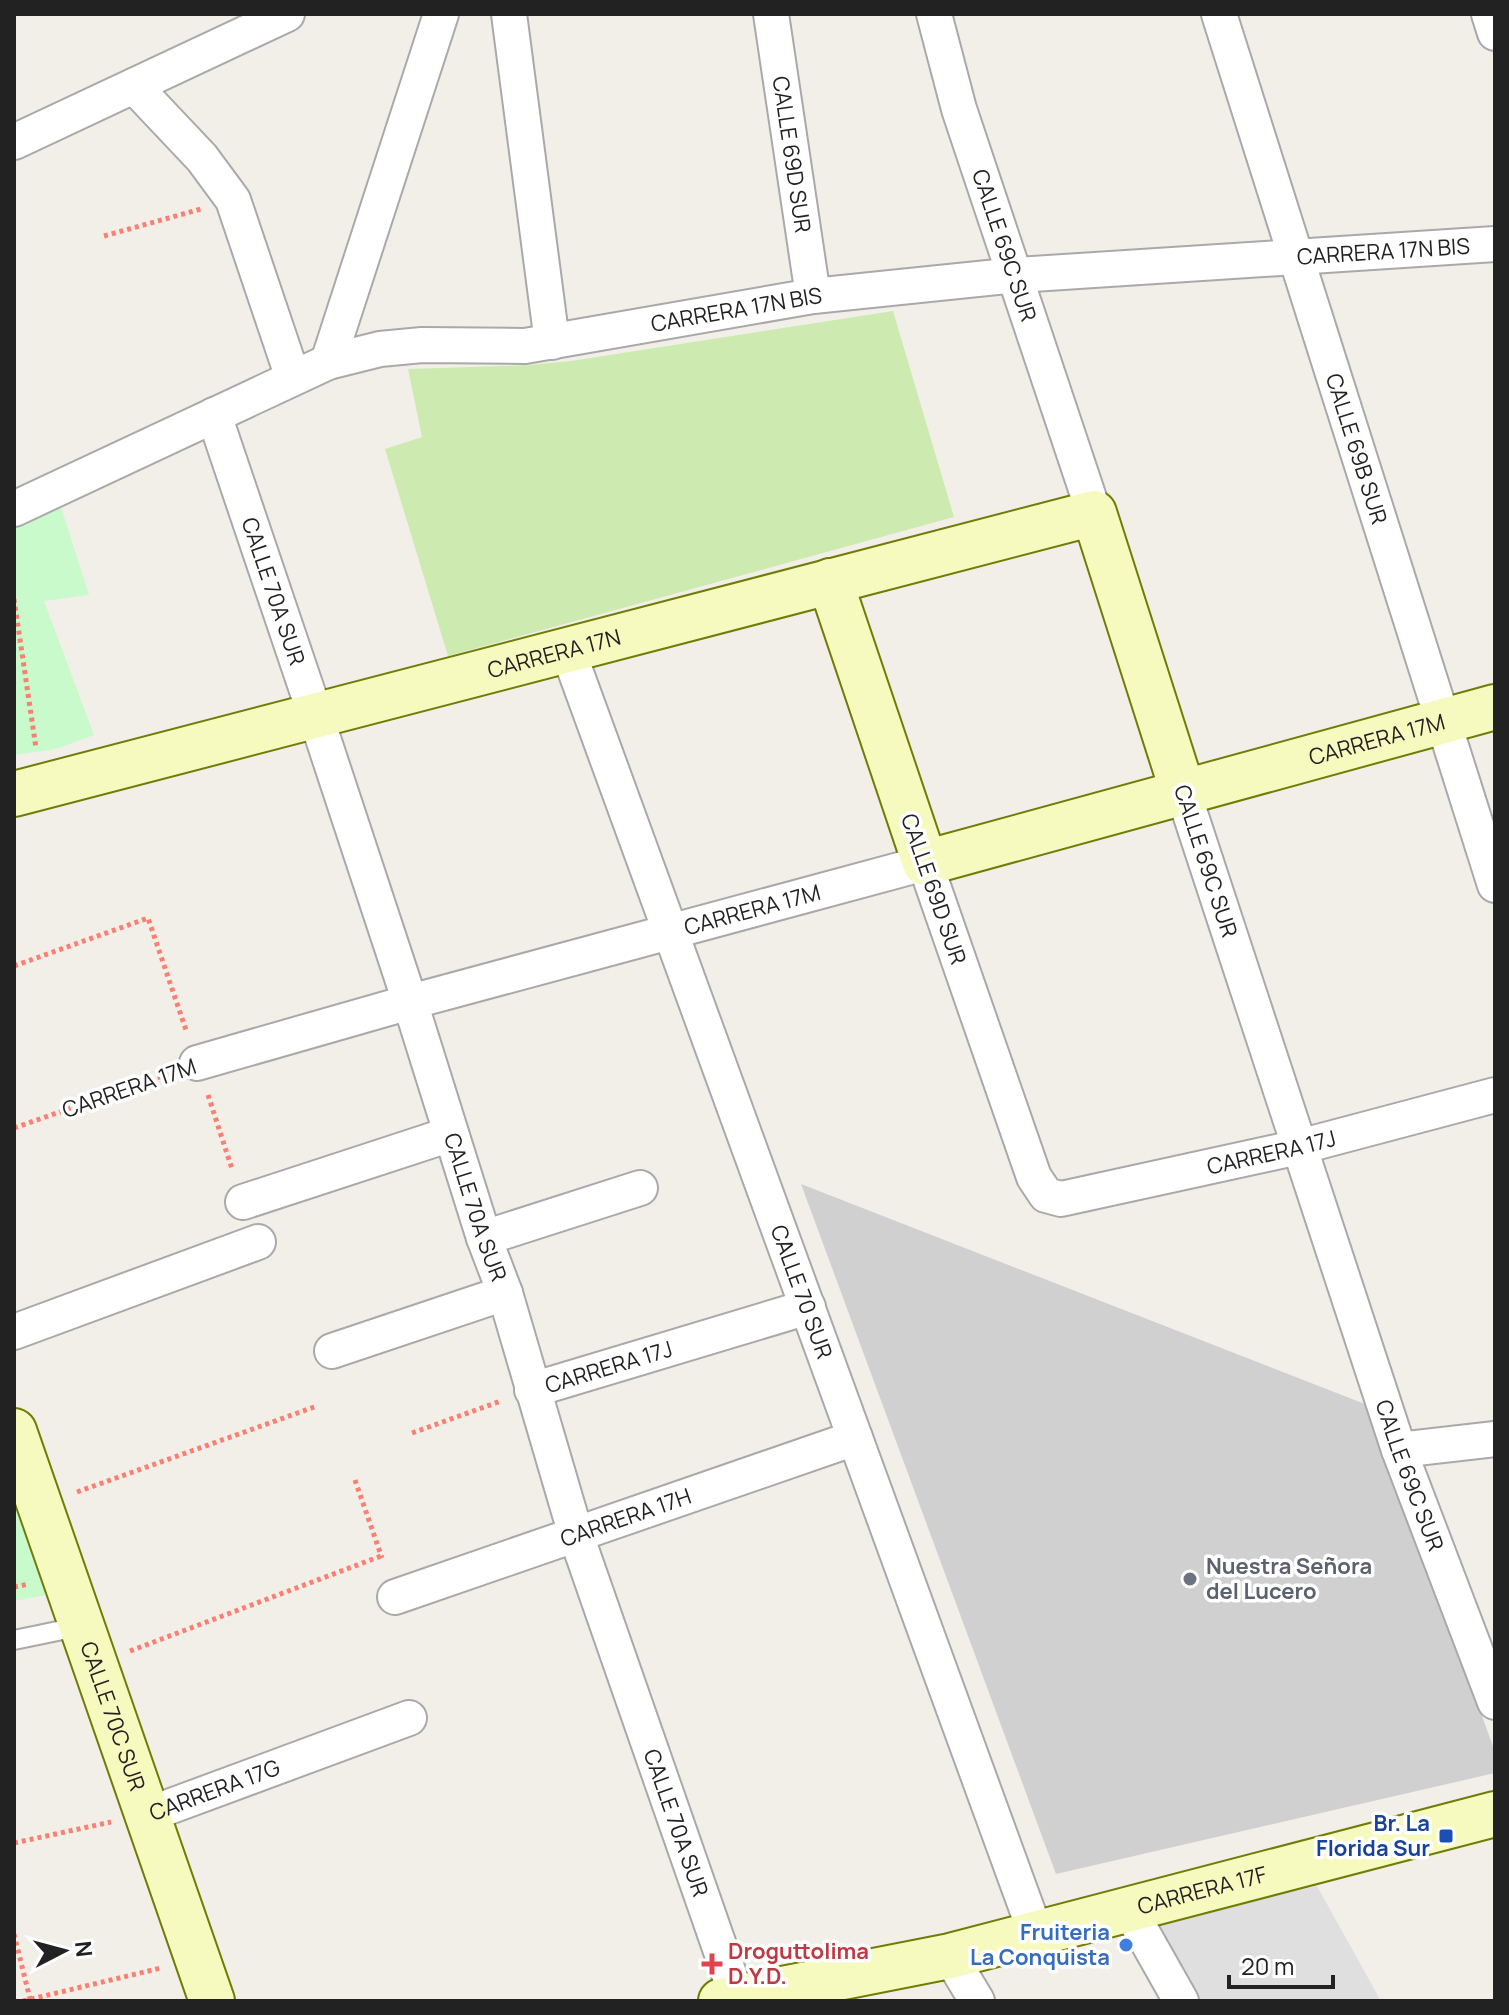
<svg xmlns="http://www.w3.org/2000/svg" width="1509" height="2015" font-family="Manrope,sans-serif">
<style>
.residential{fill:#e0dfdf}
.religious{fill:#d0d0d0}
.grass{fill:#cdebb0}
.park{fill:#c8facc}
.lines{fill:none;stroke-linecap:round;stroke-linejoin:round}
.lane-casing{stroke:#a9a9a9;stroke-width:22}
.street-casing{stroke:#a9a9a9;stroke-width:38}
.secondary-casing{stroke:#707d05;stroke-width:48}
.path{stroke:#fa8072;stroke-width:5;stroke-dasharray:4 4;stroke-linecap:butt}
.lane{stroke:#fff;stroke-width:18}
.street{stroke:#fff;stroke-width:34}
.secondary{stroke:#f7fabf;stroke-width:44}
.worship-dot{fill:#6b7280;stroke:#fff;stroke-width:3}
.transit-dot{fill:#1a4fb4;stroke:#fff;stroke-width:3}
.shop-dot{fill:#3f7fe0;stroke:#fff;stroke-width:3}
.health-dot{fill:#e0444e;stroke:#fff;stroke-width:3}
.labels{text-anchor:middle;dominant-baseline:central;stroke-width:7;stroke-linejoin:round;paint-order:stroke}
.street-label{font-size:22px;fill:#222;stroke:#fff}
.worship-label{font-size:22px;font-weight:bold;fill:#5b616d;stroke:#fff;text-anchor:start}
.transit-label{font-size:22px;font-weight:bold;fill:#164399;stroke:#fff;text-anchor:end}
.shop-label{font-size:22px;font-weight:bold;fill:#366cbe;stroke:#fff;text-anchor:end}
.health-label{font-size:22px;font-weight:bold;fill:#be3a42;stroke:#fff;text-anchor:start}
</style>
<rect width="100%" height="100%" fill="#f2efe9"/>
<path class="residential" d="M 1317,1886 L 1381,2001 L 1197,2001 L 1150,1924 Z"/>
<path class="religious" d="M 801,1184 L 1370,1406 L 1495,1752 L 1495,1773 L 1056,1874 Z"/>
<path class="grass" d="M 893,311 L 954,517 L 448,656 L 385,449 L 422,437 L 408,369 L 529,365 L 571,361 Z"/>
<path class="park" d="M 60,504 L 89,595 L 44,601 L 94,735 L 56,749 L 14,755 L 14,526 Z
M 14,1505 L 47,1595 L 14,1601 Z"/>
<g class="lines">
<defs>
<path id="lane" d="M 14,1640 L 82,1626"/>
<g id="street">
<path d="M 509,14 L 552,342"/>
<path id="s1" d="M 771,14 L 813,296"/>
<path id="s2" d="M 934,14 L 959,109 L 1094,513"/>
<path id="s3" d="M 1219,14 L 1495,885"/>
<path d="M 1489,14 L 1495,33"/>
<path d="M 134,86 L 202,158 L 233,200 L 293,378"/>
<path d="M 14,142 L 287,14"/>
<path d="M 328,362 L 441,14"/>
<path id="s4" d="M 214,415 L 315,714 L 410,1002 L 484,1238 L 505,1293 L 576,1535 L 737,1997"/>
<path id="s5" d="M 14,509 L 328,362 L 380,349 L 422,345 L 525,346 L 813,296 L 1017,275 L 1495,244"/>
<path id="s6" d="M 568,651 L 1036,1934"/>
<path id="s7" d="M 1183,792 L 1399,1450 L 1495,1702"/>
<path id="s8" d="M 197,1063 L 410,1002 L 925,863 L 1034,1177 L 1046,1195 L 1061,1199 L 1299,1147 L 1495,1095"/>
<path d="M 243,1202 L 451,1134"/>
<path d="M 484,1238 L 640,1188"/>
<path d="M 14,1332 L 258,1242"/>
<path d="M 332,1351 L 505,1293"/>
<path id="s9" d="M 532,1390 L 808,1307"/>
<path d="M 1399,1450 L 1495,1439"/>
<path id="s10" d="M 395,1597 L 855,1438"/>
<path id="s11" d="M 147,1815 L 409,1718"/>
<path d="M 1129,1909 L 1181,2001"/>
<path d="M 950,1956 L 977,2001"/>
</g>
<g id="secondary">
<path id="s12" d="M 830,581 L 925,863 L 1495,707"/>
<path id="s13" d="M 14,794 L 1094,513 L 1183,792"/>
<path id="s14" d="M 14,1431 L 212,2001"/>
<path id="s15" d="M 721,2001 L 950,1956 L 1495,1814"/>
</g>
</defs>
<use href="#lane" class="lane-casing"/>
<use href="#street" class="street-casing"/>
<use href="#secondary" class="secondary-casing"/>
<path class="path" d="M 104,236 L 201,209
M 14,599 L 36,748
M 14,966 L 148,918 L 187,1033
M 208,1095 L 232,1169
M 14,1128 L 168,1074
M 412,1433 L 501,1401
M 355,1480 L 382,1558
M 77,1492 L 317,1406
M 14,1587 L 29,1584
M 130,1651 L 381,1556
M 14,1843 L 111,1822
M 14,1934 L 30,1999
M 23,2001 L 161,1968"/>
<use href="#lane" class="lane"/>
<use href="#street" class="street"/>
<use href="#secondary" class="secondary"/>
</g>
<circle class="worship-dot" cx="1190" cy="1579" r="8"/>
<rect class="transit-dot" x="1438" y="1828" width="16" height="16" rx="4"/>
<circle class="shop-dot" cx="1126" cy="1945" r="8"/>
<path class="health-dot" d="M708 1952h8v8h8v8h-8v8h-8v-8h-8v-8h8z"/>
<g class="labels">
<g class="street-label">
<text stroke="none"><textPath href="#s1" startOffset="142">CALLE 69D SUR</textPath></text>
<text stroke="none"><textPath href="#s2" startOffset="242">CALLE 69C SUR</textPath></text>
<text stroke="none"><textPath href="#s5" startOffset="1410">CARRERA 17N BIS</textPath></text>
<text stroke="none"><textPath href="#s5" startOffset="760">CARRERA 17N BIS</textPath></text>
<text stroke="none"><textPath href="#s3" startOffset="456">CALLE 69B SUR</textPath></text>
<text stroke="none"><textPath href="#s4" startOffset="186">CALLE 70A SUR</textPath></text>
<text stroke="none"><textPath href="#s13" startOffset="558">CARRERA 17N</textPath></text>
<text stroke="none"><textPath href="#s12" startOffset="766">CARRERA 17M</textPath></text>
<text transform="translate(1206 861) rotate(72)">CALLE 69C SUR</text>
<text transform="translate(934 889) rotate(71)">CALLE 69D SUR</text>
<text stroke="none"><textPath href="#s8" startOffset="576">CARRERA 17M</textPath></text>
<text transform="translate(129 1088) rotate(-19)">CARRERA 17M</text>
<text stroke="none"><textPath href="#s8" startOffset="1340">CARRERA 17J</textPath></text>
<text stroke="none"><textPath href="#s4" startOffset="834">CALLE 70A SUR</textPath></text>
<text stroke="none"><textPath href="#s6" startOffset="682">CALLE 70 SUR</textPath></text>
<text stroke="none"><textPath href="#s9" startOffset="80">CARRERA 17J</textPath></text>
<text stroke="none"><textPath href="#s7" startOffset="720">CALLE 69C SUR</textPath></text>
<text stroke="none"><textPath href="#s10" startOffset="244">CARRERA 17H</textPath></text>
<text stroke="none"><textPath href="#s14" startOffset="302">CALLE 70C SUR</textPath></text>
<text stroke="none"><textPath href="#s11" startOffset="72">CARRERA 17G</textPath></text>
<text stroke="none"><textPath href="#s4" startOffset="1482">CALLE 70A SUR</textPath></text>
<text stroke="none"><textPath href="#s15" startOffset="494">CARRERA 17F</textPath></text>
</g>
<g class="worship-label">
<text x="1206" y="1566">Nuestra Señora<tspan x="1206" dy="25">del Lucero</tspan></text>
</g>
<g class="transit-label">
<text x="1430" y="1823">Br. La<tspan x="1430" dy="25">Florida Sur</tspan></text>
</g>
<g class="shop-label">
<text x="1110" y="1932">Fruiteria<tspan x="1110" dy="25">La Conquista</tspan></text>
</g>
<g class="health-label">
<text x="728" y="1951">Droguttolima<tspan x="728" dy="25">D.Y.D.</tspan></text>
</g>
</g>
<rect width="1509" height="2015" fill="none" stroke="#222222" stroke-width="32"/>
<g transform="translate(64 1951) rotate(84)" stroke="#ffffff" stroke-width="6" paint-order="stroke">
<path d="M0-6L14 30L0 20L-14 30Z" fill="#222222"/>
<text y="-12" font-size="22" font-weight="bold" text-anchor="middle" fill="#222222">N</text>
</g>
<path d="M1229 1975v12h104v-12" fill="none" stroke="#222222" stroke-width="4"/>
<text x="1241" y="1975" font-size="24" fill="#222222" stroke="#ffffff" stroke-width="6" paint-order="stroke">20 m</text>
</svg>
